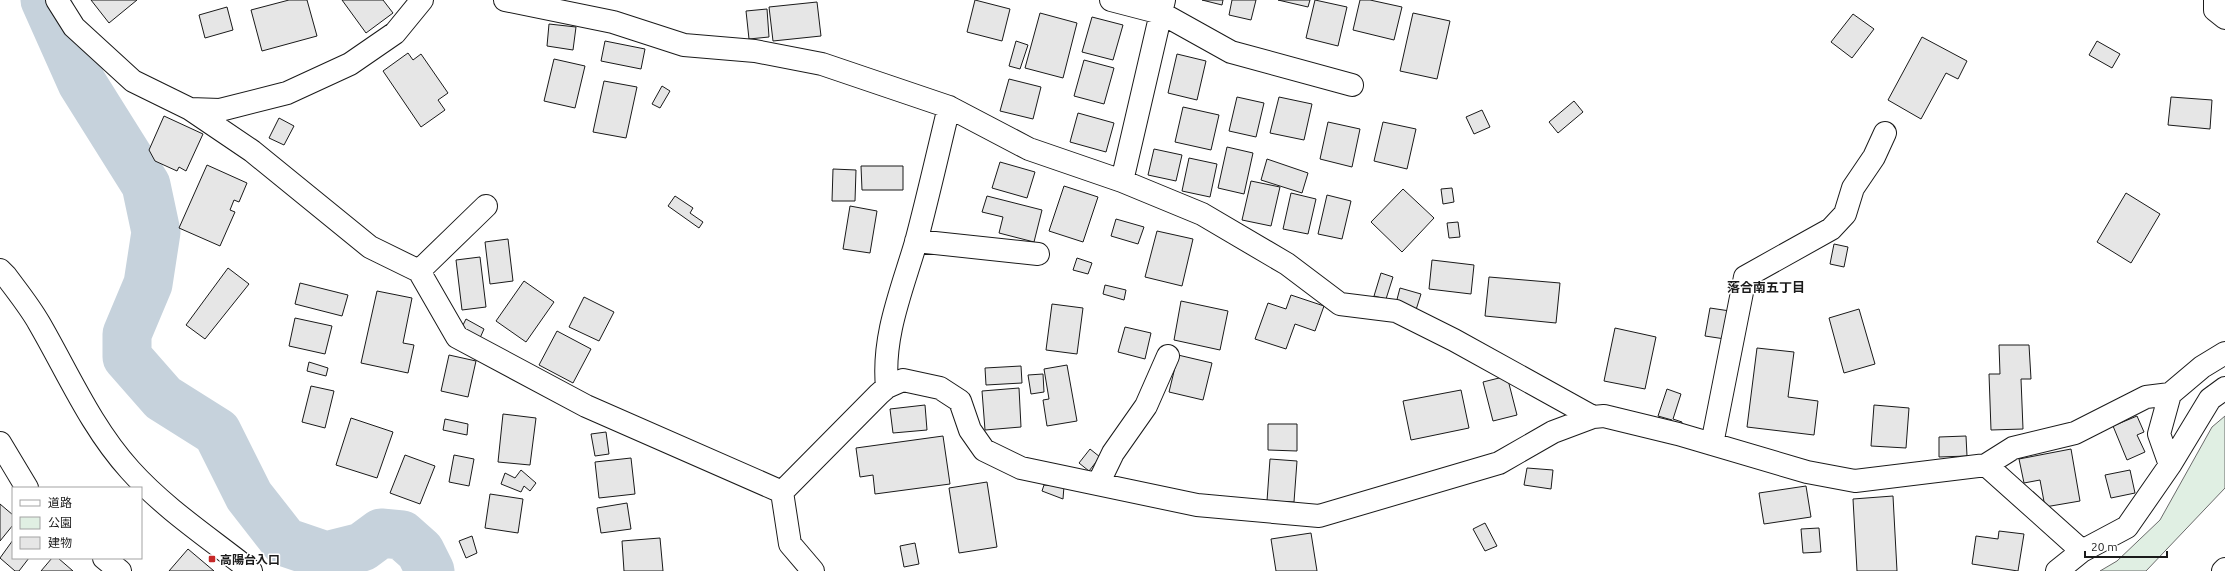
<svg xmlns="http://www.w3.org/2000/svg" width="2225" height="571" font-family="Ubuntu,'Noto Sans JP',sans-serif">
<style>
.green{fill:#e0efe3;stroke:#6a6a6a}
.lines{fill:none;stroke-linecap:round;stroke-linejoin:round}
.river{stroke:#c6d2dc;stroke-width:49}
.building{fill:#e6e6e6;stroke:#1a1a1a}
.minor-casing{stroke:#1a1a1a;stroke-width:24}
.highway-casing{stroke:#1a1a1a;stroke-width:24}
.minor{stroke:#fff;stroke-width:22}
.highway{stroke:#fff;stroke-width:22}
.poi-dot{fill:#c62828;stroke:#fff;stroke-width:1.5}
.labels{text-anchor:middle;dominant-baseline:central;stroke-width:3;stroke-linejoin:round;paint-order:stroke}
.poi-label{font-size:12px;font-weight:bold;fill:#1a1a1a;stroke:#fff;text-anchor:start}
.neighbourhood-label{font-size:13px;font-weight:bold;fill:#1a1a1a;stroke:#fff}
</style>
<rect width="100%" height="100%" fill="#fff"/>
<path class="green" d="M 2225,416 L 2225,488 L 2146,571 L 2100,571 L 2117,561 L 2160,520 L 2212,427 Z"/>
<g class="lines">
<path class="river" d="M 45,0 L 82,83 L 146,185 L 156,232 L 148,284 L 127,334 L 127,357 L 163,398 L 217,432 L 249,496 L 285,542 L 326,556 L 362,547 L 381,533 L 402,535 L 420,551 L 430,571"/>
</g>
<path class="building" d="M 91,0 L 137,0 L 109,23 Z
M 289,0 L 307,0 L 317,36 L 262,51 L 251,10 Z
M 342,0 L 383,0 L 393,13 L 366,33 Z
M 975,0 L 1010,9 L 1002,41 L 967,32 Z
M 1202,0 L 1223,0 L 1222,5 Z
M 1232,0 L 1256,0 L 1251,20 L 1229,15 Z
M 1278,0 L 1310,0 L 1308,7 Z
M 1315,0 L 1347,7 L 1338,46 L 1306,38 Z
M 1360,0 L 1370,0 L 1402,7 L 1394,40 L 1353,30 Z
M 817,2 L 821,36 L 773,41 L 769,7 Z
M 227,7 L 233,30 L 205,38 L 199,15 Z
M 767,9 L 769,37 L 749,39 L 746,11 Z
M 1040,13 L 1077,23 L 1063,78 L 1025,68 Z
M 1413,13 L 1450,21 L 1437,79 L 1400,71 Z
M 1853,14 L 1874,29 L 1852,58 L 1831,42 Z
M 1092,17 L 1123,25 L 1113,60 L 1082,52 Z
M 549,24 L 576,27 L 573,50 L 547,46 Z
M 1922,37 L 1967,61 L 1958,79 L 1946,73 L 1921,119 L 1888,100 Z
M 605,41 L 645,49 L 641,69 L 601,61 Z
M 1016,41 L 1028,45 L 1020,69 L 1009,66 Z
M 2097,41 L 2120,54 L 2112,68 L 2089,55 Z
M 408,53 L 413,60 L 421,54 L 448,93 L 438,100 L 445,110 L 421,127 L 383,71 Z
M 1177,54 L 1206,61 L 1197,100 L 1168,93 Z
M 554,59 L 585,66 L 575,108 L 544,101 Z
M 1084,60 L 1114,68 L 1104,104 L 1074,96 Z
M 1009,79 L 1041,87 L 1033,119 L 1000,111 Z
M 604,81 L 637,87 L 626,138 L 593,132 Z
M 662,86 L 670,91 L 660,108 L 652,104 Z
M 1237,97 L 1264,103 L 1256,137 L 1229,131 Z
M 1279,97 L 1312,104 L 1304,140 L 1270,133 Z
M 2171,97 L 2212,100 L 2210,129 L 2168,125 Z
M 1574,101 L 1583,112 L 1558,133 L 1549,122 Z
M 1183,107 L 1219,115 L 1211,150 L 1175,142 Z
M 1482,110 L 1490,127 L 1474,134 L 1466,117 Z
M 1078,113 L 1114,123 L 1106,152 L 1070,142 Z
M 164,116 L 203,134 L 186,171 L 179,167 L 177,171 L 155,161 L 149,150 Z
M 279,118 L 294,126 L 284,145 L 269,138 Z
M 1328,122 L 1360,129 L 1352,167 L 1320,159 Z
M 1383,122 L 1416,129 L 1407,169 L 1374,161 Z
M 1227,147 L 1253,153 L 1244,194 L 1218,188 Z
M 1154,149 L 1182,155 L 1176,181 L 1148,175 Z
M 1189,158 L 1217,164 L 1210,197 L 1182,191 Z
M 1267,159 L 1308,173 L 1302,193 L 1261,180 Z
M 1000,162 L 1035,172 L 1027,198 L 992,188 Z
M 207,165 L 247,183 L 239,202 L 234,200 L 230,210 L 235,212 L 220,246 L 179,228 Z
M 861,166 L 903,166 L 903,190 L 862,190 Z
M 833,169 L 856,170 L 855,201 L 832,201 Z
M 1251,181 L 1280,187 L 1271,226 L 1242,220 Z
M 1064,186 L 1098,197 L 1083,242 L 1049,231 Z
M 1452,188 L 1454,202 L 1443,204 L 1441,189 Z
M 1403,189 L 1434,218 L 1402,252 L 1371,222 Z
M 1291,193 L 1316,199 L 1308,234 L 1283,229 Z
M 2126,193 L 2160,214 L 2131,263 L 2097,242 Z
M 1327,195 L 1351,201 L 1342,239 L 1318,234 Z
M 675,196 L 693,208 L 690,213 L 703,222 L 699,228 L 668,206 Z
M 987,196 L 1042,210 L 1034,242 L 999,233 L 1003,217 L 982,212 Z
M 850,206 L 877,211 L 870,253 L 843,249 Z
M 1116,219 L 1144,227 L 1138,244 L 1111,236 Z
M 1458,222 L 1460,237 L 1449,238 L 1447,223 Z
M 1157,231 L 1193,239 L 1182,286 L 1145,277 Z
M 508,239 L 513,281 L 490,284 L 485,242 Z
M 1834,244 L 1848,247 L 1844,267 L 1830,264 Z
M 480,257 L 486,307 L 462,310 L 456,260 Z
M 1077,258 L 1092,263 L 1088,274 L 1073,270 Z
M 1432,260 L 1474,265 L 1471,294 L 1429,289 Z
M 228,268 L 249,284 L 205,339 L 186,325 Z
M 1381,273 L 1393,277 L 1386,299 L 1374,296 Z
M 1489,277 L 1560,283 L 1556,323 L 1485,316 Z
M 524,281 L 554,302 L 526,342 L 496,321 Z
M 300,283 L 348,295 L 342,316 L 295,304 Z
M 1105,285 L 1126,290 L 1124,300 L 1103,294 Z
M 1400,288 L 1421,294 L 1415,313 L 1395,307 Z
M 377,291 L 412,298 L 403,343 L 414,345 L 408,373 L 361,363 Z
M 1291,295 L 1324,306 L 1315,331 L 1295,324 L 1286,349 L 1255,339 L 1268,303 L 1286,309 Z
M 584,297 L 614,312 L 599,341 L 569,327 Z
M 1181,301 L 1228,311 L 1220,350 L 1174,340 Z
M 1052,304 L 1083,308 L 1077,354 L 1046,350 Z
M 1710,308 L 1730,311 L 1725,339 L 1705,336 Z
M 1859,309 L 1875,364 L 1844,373 L 1829,318 Z
M 295,318 L 332,326 L 325,354 L 289,346 Z
M 466,319 L 484,329 L 480,338 L 461,329 Z
M 1125,327 L 1151,333 L 1145,359 L 1118,352 Z
M 1615,328 L 1656,337 L 1645,389 L 1604,381 Z
M 557,331 L 591,349 L 573,383 L 539,365 Z
M 1999,345 L 2029,345 L 2031,379 L 2021,379 L 2023,429 L 1991,430 L 1989,374 L 2000,374 Z
M 1757,348 L 1794,352 L 1788,397 L 1818,401 L 1814,435 L 1747,427 Z
M 449,355 L 476,361 L 468,397 L 441,391 Z
M 1178,355 L 1212,363 L 1203,400 L 1169,392 Z
M 309,362 L 328,368 L 326,376 L 307,371 Z
M 1067,365 L 1077,421 L 1047,426 L 1043,400 L 1049,399 L 1044,369 Z
M 1021,366 L 1022,383 L 986,385 L 985,368 Z
M 1043,374 L 1044,392 L 1031,394 L 1028,375 Z
M 1507,376 L 1517,415 L 1493,421 L 1483,382 Z
M 311,386 L 334,391 L 325,428 L 302,422 Z
M 1019,388 L 1021,427 L 985,430 L 982,391 Z
M 1667,389 L 1681,394 L 1673,419 L 1682,422 L 1680,429 L 1670,427 L 1672,420 L 1658,416 Z
M 1461,390 L 1469,428 L 1411,440 L 1403,401 Z
M 925,405 L 927,430 L 893,433 L 890,409 Z
M 1874,405 L 1909,408 L 1906,448 L 1871,446 Z
M 503,414 L 536,418 L 530,465 L 498,462 Z
M 2137,416 L 2144,432 L 2137,435 L 2145,452 L 2127,460 L 2113,426 Z
M 351,418 L 393,432 L 377,478 L 336,465 Z
M 445,419 L 468,424 L 467,435 L 443,430 Z
M 1268,424 L 1297,424 L 1297,451 L 1268,450 Z
M 606,432 L 609,454 L 595,456 L 591,434 Z
M 943,436 L 950,484 L 875,494 L 873,475 L 860,477 L 856,448 Z
M 1966,436 L 1967,456 L 1939,457 L 1939,437 Z
M 1090,449 L 1100,457 L 1089,471 L 1079,463 Z
M 2071,449 L 2080,501 L 2045,507 L 2040,480 L 2024,483 L 2019,459 Z
M 405,455 L 435,466 L 420,504 L 390,493 Z
M 454,455 L 474,459 L 469,486 L 449,482 Z
M 631,458 L 635,494 L 599,498 L 595,462 Z
M 1270,459 L 1297,461 L 1294,502 L 1267,501 Z
M 1527,468 L 1553,470 L 1551,489 L 1524,485 Z
M 521,470 L 536,483 L 530,491 L 524,486 L 521,492 L 501,484 L 505,473 L 515,478 Z
M 2130,470 L 2135,493 L 2111,498 L 2105,475 Z
M 987,482 L 997,547 L 959,553 L 949,488 Z
M 1044,485 L 1064,486 L 1063,499 L 1042,491 Z
M 1806,486 L 1811,517 L 1764,524 L 1759,493 Z
M 490,494 L 523,499 L 518,533 L 485,528 Z
M 1893,496 L 1897,571 L 1857,571 L 1853,499 Z
M 627,503 L 631,529 L 601,533 L 597,508 Z
M 0,504 L 13,515 L 13,525 L 0,541 Z
M 1485,523 L 1497,546 L 1485,551 L 1473,529 Z
M 1819,528 L 1821,552 L 1803,553 L 1801,529 Z
M 1999,531 L 2024,534 L 2018,571 L 1972,564 L 1976,536 L 1998,539 Z
M 1311,533 L 1317,571 L 1276,571 L 1271,539 Z
M 472,536 L 477,553 L 466,558 L 459,541 Z
M 660,538 L 663,571 L 624,571 L 622,541 Z
M 13,540 L 13,558 L 29,558 L 19,571 L 15,571 L 0,558 Z
M 915,543 L 919,564 L 904,567 L 900,546 Z
M 188,549 L 214,571 L 169,571 Z
M 52,558 L 58,558 L 73,571 L 41,571 Z"/>
<g class="lines">
<defs>
<path id="minor" d="M 57,0 L 74,27 L 133,81 L 190,109 L 252,151 L 370,247 L 419,271 L 457,337 L 586,406 L 782,492
M 505,0 L 613,22 L 684,45 L 755,51 L 822,64 L 949,107 L 1029,149 L 1122,181 L 1202,214 L 1287,264 L 1340,304 L 1396,311 L 1454,340 L 1593,417
M 1111,0 L 1161,13 L 1231,52 L 1352,85
M 2215,0 L 2215,10 L 2225,18
M 190,109 L 220,110 L 287,93 L 350,64 L 395,33 L 422,0
M 1122,181 L 1164,0
M 916,241 L 1038,254
M 0,270 L 6,276 C 17,291 30,307 39,323 C 68,373 91,427 130,470 C 165,509 211,539 251,571
M 419,271 L 486,206
M 887,387 C 882,336 902,290 916,242 C 928,197 938,152 949,107
M 0,443 L 27,488
M 1712,444 L 1745,277 L 1831,229 L 1845,214 L 1853,188 L 1874,157 L 1885,133
M 1986,465 L 2013,448 L 2075,433 L 2146,397 L 2170,394
M 2170,465 L 2159,434 L 2170,394 L 2202,367 L 2225,353
M 1098,484 L 1113,453 L 1146,406 L 1168,356
M 104,558 L 120,571
M 813,571 L 790,544 L 782,492 L 879,394 L 887,387 L 903,380 L 940,388 L 960,401 L 970,430 L 984,450 L 1021,468 L 1197,505 L 1319,516 L 1499,463 L 1553,432 L 1593,417 L 1604,416 L 1678,434 L 1807,472 L 1855,481 L 1986,465 L 2082,551
M 2057,571 L 2082,551 L 2127,527 L 2170,465 L 2210,399 L 2225,388"/>
<path id="highway" d="M 2223,571 L 2225,569"/>
</defs>
<use href="#minor" class="minor-casing"/>
<use href="#highway" class="highway-casing"/>
<use href="#minor" class="minor"/>
<use href="#highway" class="highway"/>
</g>
<rect class="poi-dot" x="208" y="555" width="8" height="8" rx="2"/>
<g class="labels">
<g class="poi-label">
<text x="220" y="559">高陽台入口</text>
</g>
<g class="neighbourhood-label">
<text x="1766" y="287">落合南五丁目</text>
</g>
</g>
<rect x="12" y="487" width="130" height="72" fill="#ffffff" stroke="#a3a3a3"/>
<rect x="20" y="500" width="20" height="6" fill="#ffffff" stroke="#a3a3a3"/>
<text x="48" y="507" font-size="12" fill="#1a1a1a">道路</text>
<rect x="20" y="517" width="20" height="12" fill="#e0efe3" stroke="#a3a3a3"/>
<text x="48" y="527" font-size="12" fill="#1a1a1a">公園</text>
<rect x="20" y="537" width="20" height="12" fill="#e6e6e6" stroke="#a3a3a3"/>
<text x="48" y="547" font-size="12" fill="#1a1a1a">建物</text>
<path d="M2085 551v6h82v-6" fill="none" stroke="#1a1a1a" stroke-width="2"/>
<text x="2091" y="551" font-size="12" fill="#1a1a1a" stroke="#ffffff" stroke-width="3" paint-order="stroke">20 m</text>
</svg>
